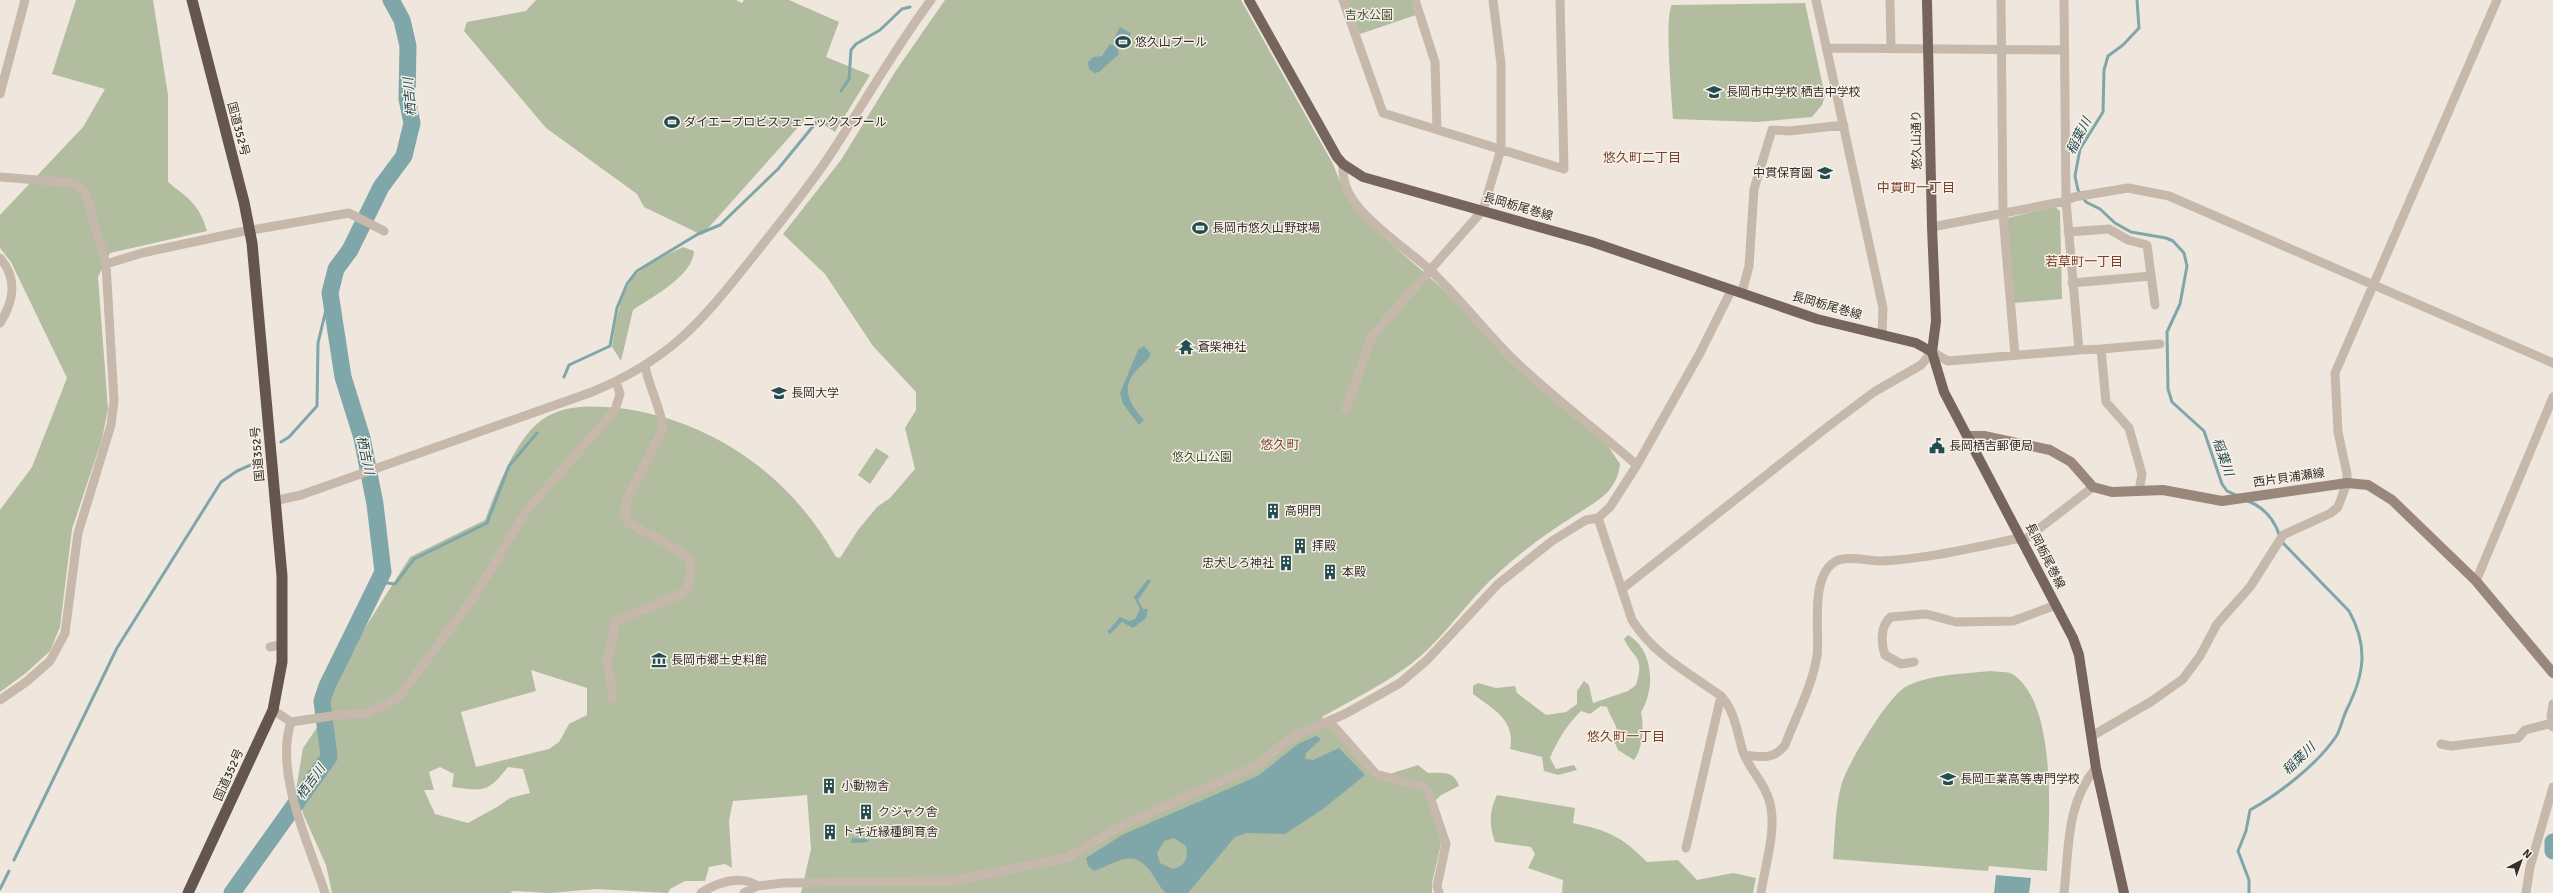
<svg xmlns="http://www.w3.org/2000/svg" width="2553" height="893" font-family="Signika,'Noto Sans JP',sans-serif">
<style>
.green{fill:#b2bd9f;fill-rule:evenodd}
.water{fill:#7fa6a9;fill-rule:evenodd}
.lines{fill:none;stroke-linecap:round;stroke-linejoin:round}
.stream{stroke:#7fa6a9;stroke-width:3}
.river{stroke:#7fa6a9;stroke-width:17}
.minor{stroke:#c6b8aa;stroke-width:9}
.secondary{stroke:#99877c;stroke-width:10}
.primary{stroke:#75655c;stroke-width:10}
.trunk{stroke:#64564e;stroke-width:11}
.labels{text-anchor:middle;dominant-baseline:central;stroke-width:3;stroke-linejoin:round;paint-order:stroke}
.park-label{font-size:12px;fill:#43502f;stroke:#f7f1e9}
.poi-label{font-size:12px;fill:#342d29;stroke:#f7f1e9;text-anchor:start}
.street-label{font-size:12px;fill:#342d29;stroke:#f7f1e9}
.water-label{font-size:13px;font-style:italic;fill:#234d51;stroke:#f7f1e9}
.neighbourhood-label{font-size:13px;fill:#7a402b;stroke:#f7f1e9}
</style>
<rect width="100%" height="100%" fill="#efe7dd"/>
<path class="green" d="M 76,0 L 153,0 L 168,95 L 168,182 C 189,199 199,204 207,231 L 110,253 L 98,277 L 108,409 L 102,439 L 72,529 L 60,627 L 50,651 L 26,673 L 0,692 L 0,510 L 32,467 L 67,378 L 11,262 L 0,248 L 0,215 L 83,127 L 105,89 L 52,74 Z
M 536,0 L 736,0 L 742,3 L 744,0 L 789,0 L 839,22 L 826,57 L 870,75 L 835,132 L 809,115 L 702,235 L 644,207 L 637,194 L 546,128 L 464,31 L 467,22 L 526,11 Z
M 945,0 L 1241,0 L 1333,164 L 1346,196 L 1372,227 L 1434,281 L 1606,443 L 1620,464 C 1617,491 1599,500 1577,514 C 1543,535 1507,562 1480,591 C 1457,616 1437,644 1411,664 C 1383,685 1352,700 1322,717 L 1365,768 L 1380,777 L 1418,765 L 1428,773 C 1441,773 1454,770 1459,786 L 1441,795 L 1431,805 L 1441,844 L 1432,883 L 1432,893 L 801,893 L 811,849 L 807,795 L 733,801 L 729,821 L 732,868 L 725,864 L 709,867 L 705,881 L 685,881 L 670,889 L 668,893 L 596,889 L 550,893 L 513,891 L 510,893 L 332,893 L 326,865 L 304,816 L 296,790 L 303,748 L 318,726 L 355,641 L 363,631 L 410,557 L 485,520 C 497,489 517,432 548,416 C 569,404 596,406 619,408 C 712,420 790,475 836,557 L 840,558 L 858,530 L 877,507 L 890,498 L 915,469 L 905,428 L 916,410 L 916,392 L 873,346 L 825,274 L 783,234 L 841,160 L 895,72 ZM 531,670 L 587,688 L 587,715 L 569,724 L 559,742 L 549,749 L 476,767 L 461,712 L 536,691 ZM 440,767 L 454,774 L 452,787 C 485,791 487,793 508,767 L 523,769 L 530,793 L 510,798 L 497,807 L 468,823 L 435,814 L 424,790 L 434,790 L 429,772 Z
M 1347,0 L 1411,0 L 1416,15 L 1360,34 Z
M 1805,3 L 1825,96 L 1822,105 L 1812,117 L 1757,122 L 1673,119 C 1672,101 1664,15 1672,5 Z
M 2055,207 L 2060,211 L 2062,299 L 2014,303 L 2007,218 Z
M 683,247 L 694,251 C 693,276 652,297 633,310 L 621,361 L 612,347 C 616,323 619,291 638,273 C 650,262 669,254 683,247 Z
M 876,448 L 889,456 L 870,484 L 858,475 Z
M 1628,635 C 1653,649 1656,688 1641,712 C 1644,726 1643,748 1634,760 L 1618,750 L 1614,741 C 1622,728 1611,721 1607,707 L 1601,706 L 1590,714 L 1581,711 C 1567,725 1558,739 1550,758 L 1556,769 L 1574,765 L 1577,770 L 1558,775 L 1544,771 L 1542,757 L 1510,749 C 1516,720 1493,709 1473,694 L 1473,686 L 1478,683 L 1496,688 L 1515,686 L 1517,693 L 1546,715 L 1566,712 L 1577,704 L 1577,691 L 1584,681 L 1589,685 L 1593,703 L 1628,691 L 1636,685 C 1645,655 1634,660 1624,639 Z
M 1990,671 C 1997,672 2009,671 2014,675 C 2058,707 2049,822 2047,871 L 1989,866 L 1988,871 L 1833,859 C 1835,836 1835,809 1841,786 C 1846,766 1889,694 1907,686 C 1932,674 1963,674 1990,671 Z
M 1497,795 L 1575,808 L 1573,823 C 1609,831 1621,836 1647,862 L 1678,860 L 1697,880 L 1733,873 L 1756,878 L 1753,893 L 1562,893 L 1563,880 L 1528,868 L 1535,854 L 1531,847 L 1495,842 C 1489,825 1489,811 1497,795 Z"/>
<path class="water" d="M 1120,27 L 1131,33 L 1123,47 L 1113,41 Z
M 1110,44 L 1117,47 L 1119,54 L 1099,72 L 1095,73 L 1089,69 L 1088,62 L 1093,57 L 1102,56 Z
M 1144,346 L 1151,354 C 1147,362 1141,365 1136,371 C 1120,388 1130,405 1144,420 L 1139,425 L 1123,404 L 1120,393 L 1138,350 Z
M 1148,579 L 1151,581 L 1138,600 L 1143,609 L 1148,609 L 1146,618 L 1133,628 L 1122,622 L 1110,634 L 1107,632 L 1120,617 L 1129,621 L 1135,619 L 1140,609 L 1134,597 Z
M 1316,736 L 1321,739 L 1306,753 L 1305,759 L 1313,760 L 1339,748 L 1365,775 L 1323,809 L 1285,834 L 1246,833 L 1235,837 L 1188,893 L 1166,893 C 1161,889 1157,881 1153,875 C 1134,847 1121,861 1094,871 L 1088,866 L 1086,858 L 1122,835 L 1258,776 L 1298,744 ZM 1174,838 L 1186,846 C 1189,858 1185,866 1173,869 L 1160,863 L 1157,853 L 1164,841 Z
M 852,838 L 867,839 L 869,842 L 851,843 Z
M 1996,875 L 2031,878 L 2029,893 L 1994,893 Z"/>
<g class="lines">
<path class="stream" d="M 2137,0 L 2139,28 L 2123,45 L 2108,56 L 2104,70 L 2103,112 L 2080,149 L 2075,176 L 2078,190 L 2086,202 L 2100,209 L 2115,223 L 2131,232 L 2166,238 L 2173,241 L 2184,253 L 2187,266 L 2180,304 L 2167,332 L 2168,389 L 2172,402 L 2204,431 L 2222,484 L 2227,491 L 2236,495
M 841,91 L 849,79 L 851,50 L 856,44 L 880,30 L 902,9 L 910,7
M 564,377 L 569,365 L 610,346 L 617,308 L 627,284 L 637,271 L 698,234 L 720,225 L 778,169 L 819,119
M 281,442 L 289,437 L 317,406 L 318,343 L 330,293
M 2248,501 C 2265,508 2275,520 2280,537
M 380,582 L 395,584 L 414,559 L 487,523 L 509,466 L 537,433
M 14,860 L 117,648 L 221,482 L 237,471 L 260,461
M 0,889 L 9,871
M 2249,893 L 2249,880 L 2238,851 L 2246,831 L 2250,810 C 2279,794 2319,763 2337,735 C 2341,727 2343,717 2347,709 C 2364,675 2369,647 2349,611 L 2282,542"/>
<path class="river" d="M 2553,842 L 2553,851
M 232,893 L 329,757 L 322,701 L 327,686 L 383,572 L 375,504 L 362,438 L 343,377 L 330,293 L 336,269 L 350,250 L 381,187 L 404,156 L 412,123 L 407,99 L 408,46 L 402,20 L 391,0"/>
<path class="minor" d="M 1343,0 L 1383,113 L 1564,169 L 1560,0
M 1415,0 L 1435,62 L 1437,129
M 1816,0 L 1883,308 L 1882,335
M 1890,0 L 1891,47
M 2001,0 L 2003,215 L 2015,355
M 1827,48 L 2064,50
M 0,94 L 25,0
M 1343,164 C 1342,182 1348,195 1359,208 C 1379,232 1407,249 1430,270 C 1460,298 1485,332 1515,361 C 1553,398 1597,430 1637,465
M 0,177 L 75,183 L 85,192 L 106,264 L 114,401 L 111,425 L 78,533 L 65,633 L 50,661 L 26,682 L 0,700
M 1932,227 L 2066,201 L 2074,197 L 2128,188 L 2169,196 L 2553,363
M 2068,232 L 2109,229 L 2128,240 L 2147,245 L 2155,305
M 0,258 C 18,279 14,301 0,323
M 106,264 L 142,253 L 240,232 L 349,213 L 384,231
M 2072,283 L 2151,276
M 1742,292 L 1749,266 L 1754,189 L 1772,130 L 1789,131 L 1844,125
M 2101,349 L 2160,344
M 2079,350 L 2101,349 L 2106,402 L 2129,428 L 2142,474 L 2139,491
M 1346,409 L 1372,336 L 1483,210 L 1501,149 L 1501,64 L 1493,0
M 274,501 L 301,495 L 592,392 C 671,359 700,323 752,258 C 780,222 809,188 834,149 C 866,100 895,48 931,0
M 1598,518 L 1632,620 C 1654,655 1689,673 1721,696 C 1735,711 1737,732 1743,752 C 1749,769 1764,782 1769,800 C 1778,828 1765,864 1761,893
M 2476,581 L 2553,397
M 1622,589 L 1826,428 L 1874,392 L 1921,365 L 1932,352 L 1948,361 L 2079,350 L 2066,201 L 2064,0
M 270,647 L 283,644
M 1914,662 L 1901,664 L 1885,655 C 1881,644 1880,625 1891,617 L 1926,614 L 1956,622 L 2013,621 L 2056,605
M 613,698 L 607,661 L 616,621 L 683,593 C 690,585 694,567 687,558 C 682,549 639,530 628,523 L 624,512 L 627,499 L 663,429 C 661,407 649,388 645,366
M 2553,704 L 2551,717 L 2553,727
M 273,710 L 291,722
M 291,722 L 338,715 L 365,714 L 398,698 L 474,597 L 527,510 L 615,410 L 620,394 L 616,381
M 291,722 C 274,773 309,844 325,893
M 1330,722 L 1376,774 L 1424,787 L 1428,791 L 1446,844 L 1437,886 L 1439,893
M 2092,736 L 2152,701 L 2183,679 L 2200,656 L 2217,624 L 2250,587 L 2283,535 L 2331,513 L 2338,507 L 2347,483 L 2347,474 L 2338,432 L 2335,373 L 2497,0
M 2441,744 L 2451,746 L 2518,738 L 2525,730 L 2552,723
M 1744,755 C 1761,757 1774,760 1785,745 C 1796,716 1812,687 1817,656 C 1820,631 1810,580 1833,563 C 1843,554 1868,561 1881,561 C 1926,559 1971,548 2015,539 L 2023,541 L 2093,487
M 1686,848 L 1721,696
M 701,893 C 716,883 741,874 757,886
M 744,893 L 757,886 L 783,883 L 951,881 L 1067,858 L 1121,826 L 1257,765 L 1284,743 L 1303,732 L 1345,714 L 1400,683 L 1427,660 L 1498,584 L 1552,541 L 1586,520 L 1598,518 L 1610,507 L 1637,465 L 1700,353 L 1732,289
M 2064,893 C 2069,849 2066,803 2096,768
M 2526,893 L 2530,867 L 2553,787"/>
<path class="secondary" d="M 1968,436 L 1984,436 L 2050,450 L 2071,462 L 2093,487 L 2112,492 L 2163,490 L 2222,501 L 2347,483 L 2368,485 L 2392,500 L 2476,581 L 2553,673"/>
<path class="primary" d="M 1249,0 L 1337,157 L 1343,164 L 1363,177 L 1592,242 L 1817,319 L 1916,343 L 1932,352 L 1944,392 L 2073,638 L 2079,655 L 2096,768 L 2124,893
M 1927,0 L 1932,227 L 1936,321 L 1932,352"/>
<path class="trunk" d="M 188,893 L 273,710 L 282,662 L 282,576 L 252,243 L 244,202 L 192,0"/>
</g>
<defs>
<symbol id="stadium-bare" viewBox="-9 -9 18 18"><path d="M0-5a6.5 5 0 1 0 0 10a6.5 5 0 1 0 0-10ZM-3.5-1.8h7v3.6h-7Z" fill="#234d51" stroke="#f7f1e9" stroke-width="2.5" paint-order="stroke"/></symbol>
<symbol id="school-bare" viewBox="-9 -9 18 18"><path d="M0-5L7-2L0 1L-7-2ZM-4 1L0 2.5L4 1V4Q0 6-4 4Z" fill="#234d51" stroke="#f7f1e9" stroke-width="2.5" paint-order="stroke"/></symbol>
<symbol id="temple-bare" viewBox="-9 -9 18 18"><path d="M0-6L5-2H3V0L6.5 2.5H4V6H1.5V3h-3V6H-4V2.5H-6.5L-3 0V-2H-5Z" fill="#234d51" stroke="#f7f1e9" stroke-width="2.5" paint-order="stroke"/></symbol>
<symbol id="university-bare" viewBox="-9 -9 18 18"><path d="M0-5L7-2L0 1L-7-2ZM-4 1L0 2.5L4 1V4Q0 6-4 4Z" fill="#234d51" stroke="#f7f1e9" stroke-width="2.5" paint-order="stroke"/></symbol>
<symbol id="civic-bare" viewBox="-9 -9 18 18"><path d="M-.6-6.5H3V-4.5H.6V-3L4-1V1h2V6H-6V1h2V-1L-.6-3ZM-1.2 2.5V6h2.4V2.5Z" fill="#234d51" stroke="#f7f1e9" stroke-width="2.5" paint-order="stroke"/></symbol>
<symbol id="building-bare" viewBox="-9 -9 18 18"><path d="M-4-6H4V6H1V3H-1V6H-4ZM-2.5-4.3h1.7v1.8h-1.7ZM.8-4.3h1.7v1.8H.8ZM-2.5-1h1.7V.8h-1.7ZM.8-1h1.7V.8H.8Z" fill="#234d51" stroke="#f7f1e9" stroke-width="2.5" paint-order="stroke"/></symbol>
<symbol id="museum-bare" viewBox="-9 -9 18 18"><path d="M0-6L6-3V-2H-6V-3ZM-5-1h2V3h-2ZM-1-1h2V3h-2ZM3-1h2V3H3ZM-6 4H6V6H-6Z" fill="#234d51" stroke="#f7f1e9" stroke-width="2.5" paint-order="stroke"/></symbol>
</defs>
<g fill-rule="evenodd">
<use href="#stadium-bare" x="1112" y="31" width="22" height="22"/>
<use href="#school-bare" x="1703" y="81" width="22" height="22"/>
<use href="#stadium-bare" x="661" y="111" width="22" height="22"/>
<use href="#school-bare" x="1814" y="162" width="22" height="22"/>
<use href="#stadium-bare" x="1189" y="217" width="22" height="22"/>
<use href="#temple-bare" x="1175" y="336" width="22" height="22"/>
<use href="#university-bare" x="768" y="382" width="22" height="22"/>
<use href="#civic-bare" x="1926" y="435" width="22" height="22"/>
<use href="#building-bare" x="1262" y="500" width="22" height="22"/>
<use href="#building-bare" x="1289" y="535" width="22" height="22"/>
<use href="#building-bare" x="1275" y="552" width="22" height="22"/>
<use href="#building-bare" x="1319" y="561" width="22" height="22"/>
<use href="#museum-bare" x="648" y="649" width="22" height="22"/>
<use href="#university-bare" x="1937" y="768" width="22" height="22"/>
<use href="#building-bare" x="818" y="775" width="22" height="22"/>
<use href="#building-bare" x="855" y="801" width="22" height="22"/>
<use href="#building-bare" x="819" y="821" width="22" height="22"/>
</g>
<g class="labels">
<g class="park-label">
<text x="1369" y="15">吉水公園</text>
<text x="1202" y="457">悠久山公園</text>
</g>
<g class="poi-label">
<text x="1135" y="42">悠久山プール</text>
<text x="1726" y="92">長岡市中学校 栖吉中学校</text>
<text x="684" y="122">ダイエープロビスフェニックスプール</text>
<text x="1813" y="173" text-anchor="end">中貫保育園</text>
<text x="1212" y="228">長岡市悠久山野球場</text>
<text x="1198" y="347">蒼柴神社</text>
<text x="791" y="393">長岡大学</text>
<text x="1949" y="446">長岡栖吉郵便局</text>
<text x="1285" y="511">高明門</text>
<text x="1312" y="546">拝殿</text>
<text x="1274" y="563" text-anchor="end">忠犬しろ神社</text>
<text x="1342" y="572">本殿</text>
<text x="671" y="660">長岡市郷土史料館</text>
<text x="1960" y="779">長岡工業高等専門学校</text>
<text x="841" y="786">小動物舎</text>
<text x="878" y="812">クジャク舎</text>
<text x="842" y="832">トキ近縁種飼育舎</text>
</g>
<g class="street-label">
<text transform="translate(238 129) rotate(75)">国道352号</text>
<text transform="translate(1917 140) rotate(-91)">悠久山通り</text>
<text transform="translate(1518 207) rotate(16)">長岡栃尾巻線</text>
<text transform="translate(1827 306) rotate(16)">長岡栃尾巻線</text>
<text transform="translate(258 454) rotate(-95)">国道352号</text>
<text transform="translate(2289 478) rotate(-8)">西片貝浦瀬線</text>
<text transform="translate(2045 556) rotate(63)">長岡栃尾巻線</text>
<text transform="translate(229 775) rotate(-66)">国道352号</text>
</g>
<g class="water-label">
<text transform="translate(410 97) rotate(-95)">栖吉川</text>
<text transform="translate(2079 136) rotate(-63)">稲葉川</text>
<text transform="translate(365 455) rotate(78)">栖吉川</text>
<text transform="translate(2223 457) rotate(71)">稲葉川</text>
<text transform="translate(2299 759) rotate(-44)">稲葉川</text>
<text transform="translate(311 782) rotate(-54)">栖吉川</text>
</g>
<g class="neighbourhood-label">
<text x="1642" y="158">悠久町二丁目</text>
<text x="1916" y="188">中貫町一丁目</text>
<text x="2084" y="262">若草町一丁目</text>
<text x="1280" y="445">悠久町</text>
<text x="1626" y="737">悠久町一丁目</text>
</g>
</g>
<g transform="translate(2521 861) rotate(41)" stroke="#f7f1e9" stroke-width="3" paint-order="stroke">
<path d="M0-3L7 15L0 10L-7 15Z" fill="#342d29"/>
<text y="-6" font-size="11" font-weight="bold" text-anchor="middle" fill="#342d29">N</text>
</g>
</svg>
